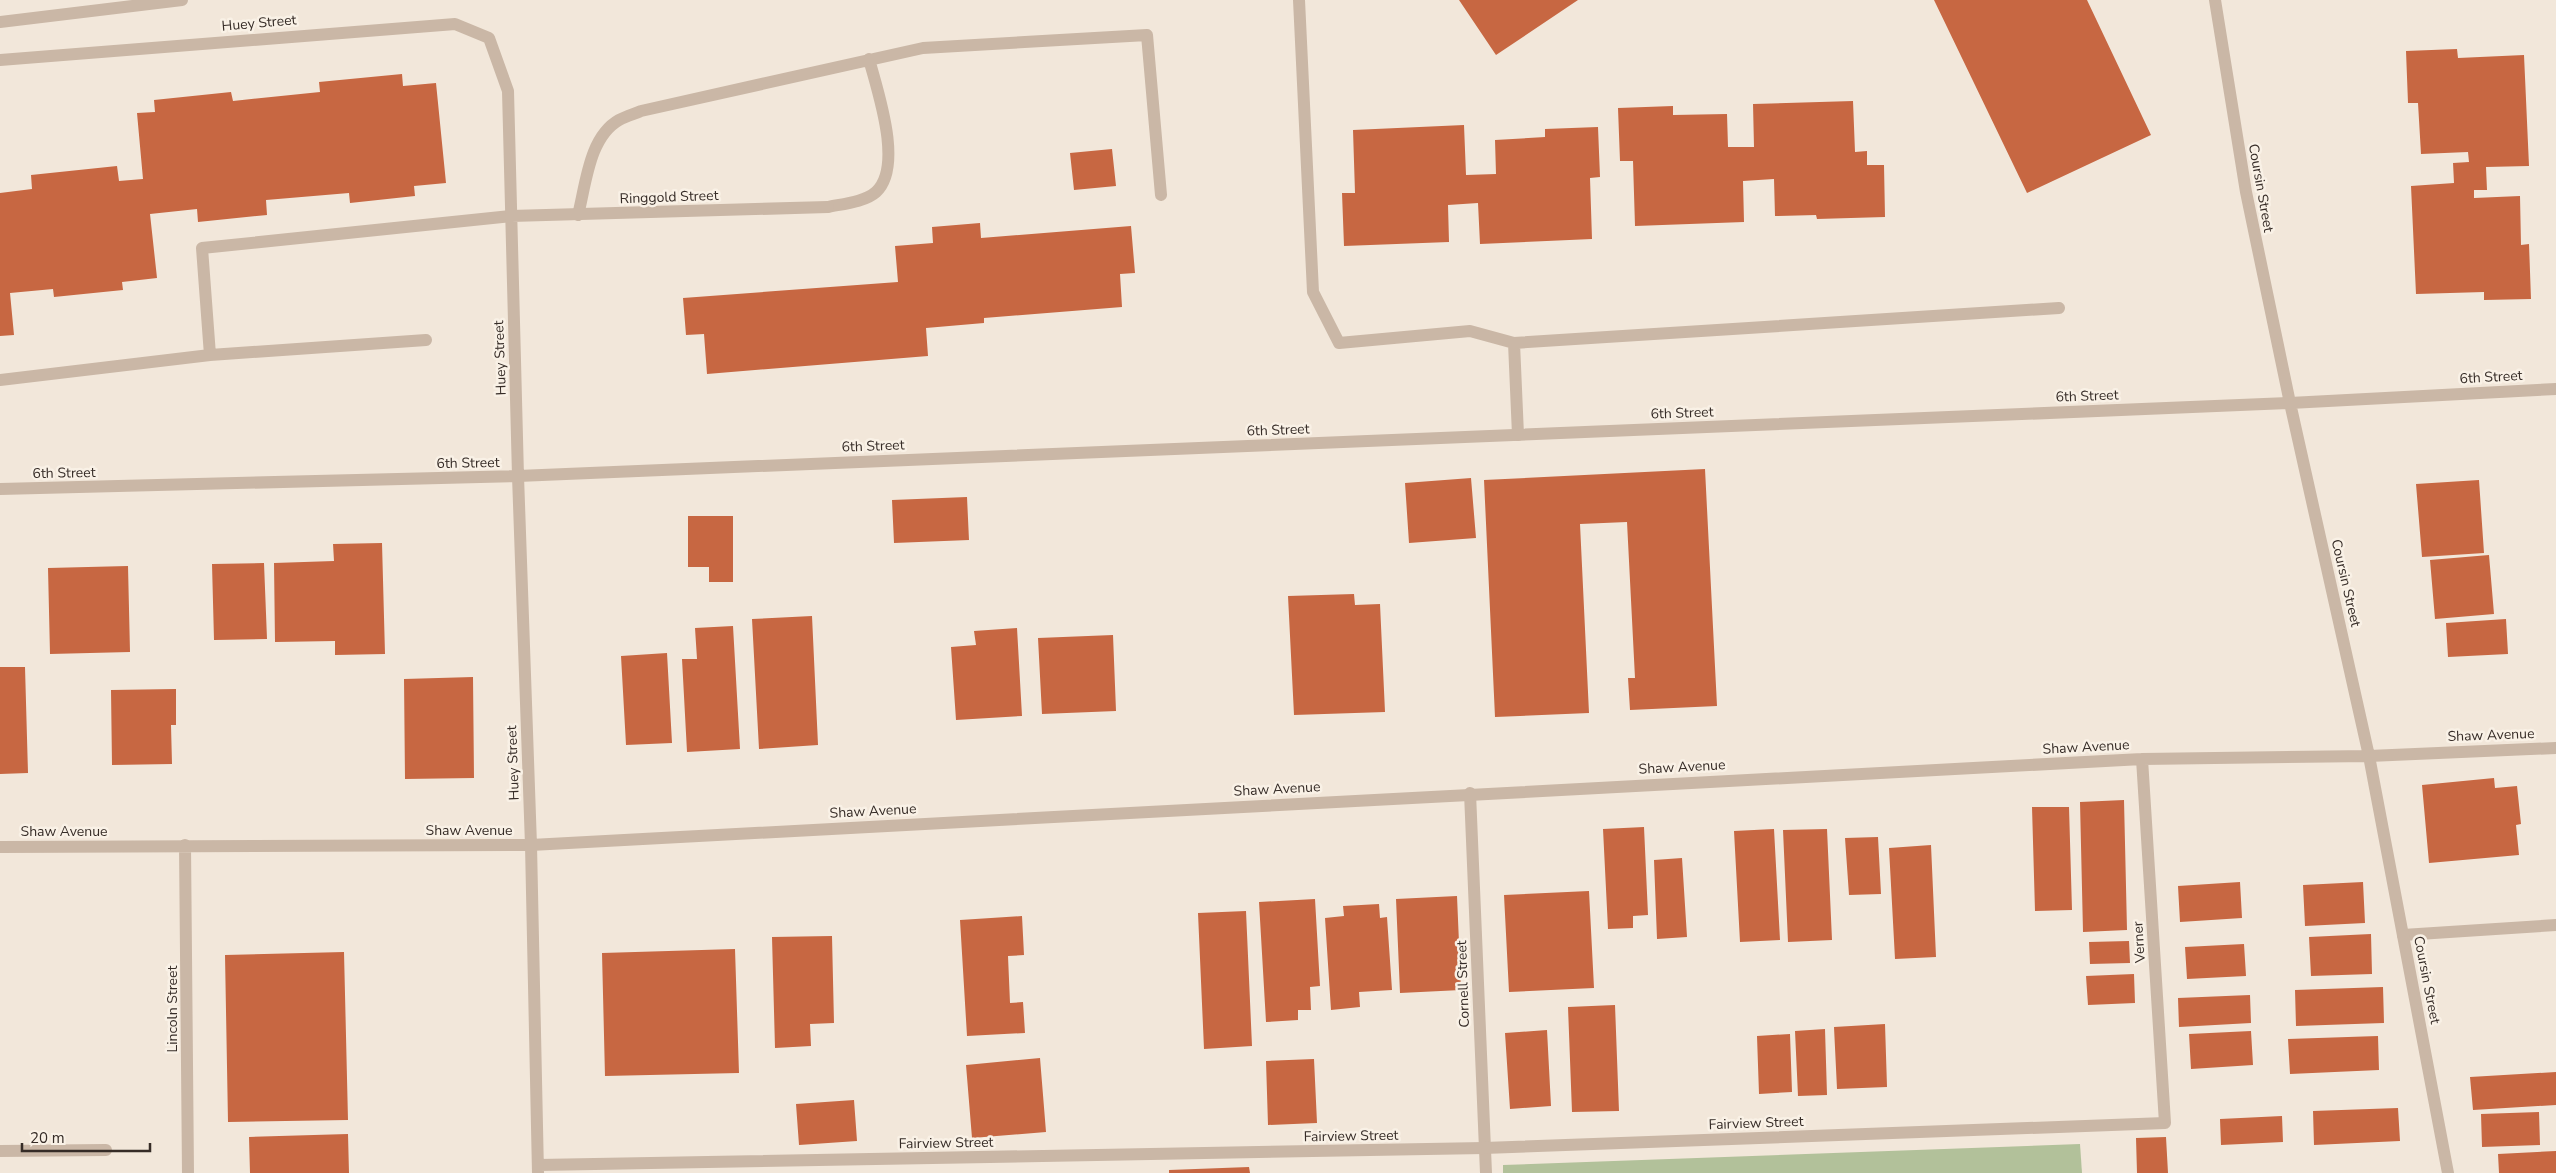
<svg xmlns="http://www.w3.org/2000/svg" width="2556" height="1173" font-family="'Nunito Sans',sans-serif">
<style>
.green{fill:#b2c19a}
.building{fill:#c76742}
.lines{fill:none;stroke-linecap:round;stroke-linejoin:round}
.lane{stroke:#cab7a6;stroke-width:12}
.street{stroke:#cab7a6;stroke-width:12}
.labels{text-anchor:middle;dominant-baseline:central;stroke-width:5;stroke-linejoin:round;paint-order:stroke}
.street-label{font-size:14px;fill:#362c27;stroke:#f9f1e6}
</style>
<rect width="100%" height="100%" fill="#f2e7da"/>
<path class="green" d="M 2080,1144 L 2082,1173 L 1503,1173 L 1503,1165 Z"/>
<path class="building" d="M 1459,0 L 1578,0 L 1496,55 Z
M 1934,0 L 2087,0 L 2151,135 L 2027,193 Z
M 2457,49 L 2458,58 L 2524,55 L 2529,166 L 2486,167 L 2487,190 L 2474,190 L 2474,198 L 2520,196 L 2521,245 L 2529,244 L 2531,299 L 2484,300 L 2484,292 L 2416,294 L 2411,186 L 2454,183 L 2453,163 L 2469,162 L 2468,152 L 2421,154 L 2418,103 L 2408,103 L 2406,51 Z
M 402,74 L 403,86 L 436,83 L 446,183 L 414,186 L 415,196 L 350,203 L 349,193 L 266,200 L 267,215 L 198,222 L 197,209 L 150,214 L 157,278 L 122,282 L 123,290 L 54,297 L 53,289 L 10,293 L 14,335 L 0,336 L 0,193 L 32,189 L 31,175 L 117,166 L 119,181 L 143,179 L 137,113 L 155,112 L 154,100 L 231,92 L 233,101 L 320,92 L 319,82 Z
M 1853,101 L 1855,152 L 1867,151 L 1867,165 L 1884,165 L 1885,217 L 1817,219 L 1816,215 L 1775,216 L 1774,179 L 1743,181 L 1744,222 L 1635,226 L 1633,161 L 1620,161 L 1618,108 L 1673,106 L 1673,115 L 1727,114 L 1728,147 L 1754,147 L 1753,104 Z
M 1464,125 L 1466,175 L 1496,174 L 1495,140 L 1545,137 L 1545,129 L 1598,127 L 1600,177 L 1590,178 L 1592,239 L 1480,244 L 1478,203 L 1448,205 L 1449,242 L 1344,246 L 1342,193 L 1355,193 L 1353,130 Z
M 1112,149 L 1116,186 L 1074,190 L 1070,153 Z
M 980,223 L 981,238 L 1131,226 L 1135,273 L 1120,274 L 1122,307 L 984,318 L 984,323 L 926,328 L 928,356 L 707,374 L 704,334 L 686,335 L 683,298 L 898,282 L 895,246 L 933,243 L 932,227 Z
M 1705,469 L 1717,706 L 1630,710 L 1628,678 L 1635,678 L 1627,522 L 1580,524 L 1589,713 L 1495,717 L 1484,480 Z
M 1471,478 L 1476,538 L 1409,543 L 1405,483 Z
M 2479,480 L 2484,553 L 2422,557 L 2416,484 Z
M 967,497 L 969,540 L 894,543 L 892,500 Z
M 688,516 L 733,516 L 733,582 L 709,582 L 709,567 L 688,567 Z
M 382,543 L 385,654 L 335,655 L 335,641 L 275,642 L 274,563 L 334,561 L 333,544 Z
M 2489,555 L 2494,614 L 2435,619 L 2430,560 Z
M 264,563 L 267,639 L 214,640 L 212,564 Z
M 128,566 L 130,652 L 50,654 L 48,568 Z
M 1354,594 L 1355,605 L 1380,604 L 1385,712 L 1294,715 L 1288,596 Z
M 812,616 L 818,745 L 759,749 L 752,619 Z
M 2506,619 L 2508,654 L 2448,657 L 2446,623 Z
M 733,626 L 740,749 L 687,752 L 682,659 L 697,659 L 695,628 Z
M 1017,628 L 1022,716 L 956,720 L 951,647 L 976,645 L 974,631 Z
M 1113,635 L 1116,711 L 1042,714 L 1038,638 Z
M 667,653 L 672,743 L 626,745 L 621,656 Z
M 0,667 L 25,667 L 28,773 L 0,774 Z
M 473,677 L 474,778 L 405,779 L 404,679 Z
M 176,689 L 176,725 L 171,725 L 172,764 L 112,765 L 111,690 Z
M 2494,778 L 2495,788 L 2517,786 L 2521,824 L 2516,825 L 2519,855 L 2429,863 L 2422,785 Z
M 2124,800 L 2127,930 L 2083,932 L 2080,802 Z
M 2032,807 L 2069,807 L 2072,910 L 2035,911 Z
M 1644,827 L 1648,915 L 1633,916 L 1633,928 L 1608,929 L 1603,829 Z
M 1774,829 L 1780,940 L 1740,942 L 1734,831 Z
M 1827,829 L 1832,940 L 1788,942 L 1783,830 Z
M 1878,837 L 1881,894 L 1849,895 L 1845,838 Z
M 1931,845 L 1936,957 L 1895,959 L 1889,848 Z
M 1682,858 L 1687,937 L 1657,939 L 1654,860 Z
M 2240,882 L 2242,918 L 2180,922 L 2178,886 Z
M 2363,882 L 2365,923 L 2305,926 L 2303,885 Z
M 1589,891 L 1594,988 L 1509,992 L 1504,895 Z
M 1457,896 L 1461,990 L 1400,993 L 1396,899 Z
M 1315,899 L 1320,986 L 1310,987 L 1311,1010 L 1298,1010 L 1298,1020 L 1266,1022 L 1259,902 Z
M 1379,904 L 1380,918 L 1387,917 L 1392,990 L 1359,992 L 1360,1007 L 1331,1010 L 1325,918 L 1344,916 L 1343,906 Z
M 1246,911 L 1252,1046 L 1204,1049 L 1198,913 Z
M 1022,916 L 1024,955 L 1008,956 L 1010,1003 L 1023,1002 L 1025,1033 L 967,1036 L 960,920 Z
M 2371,934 L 2372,974 L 2311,976 L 2309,937 Z
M 832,936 L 834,1023 L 810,1024 L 811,1046 L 775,1048 L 772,937 Z
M 2129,941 L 2130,963 L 2090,964 L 2089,942 Z
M 2244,944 L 2246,976 L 2187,979 L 2185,947 Z
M 735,949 L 739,1073 L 605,1076 L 602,953 Z
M 344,952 L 348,1120 L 228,1122 L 225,955 Z
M 2134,974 L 2135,1003 L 2088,1005 L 2086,976 Z
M 2383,987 L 2384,1023 L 2296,1026 L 2295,990 Z
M 2250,995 L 2251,1023 L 2179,1027 L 2178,998 Z
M 1615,1005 L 1619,1111 L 1572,1112 L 1568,1007 Z
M 1885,1024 L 1887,1087 L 1837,1089 L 1834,1027 Z
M 1825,1029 L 1827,1095 L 1798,1096 L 1795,1031 Z
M 1547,1030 L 1551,1106 L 1510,1109 L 1505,1033 Z
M 2251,1031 L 2253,1065 L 2191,1069 L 2189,1034 Z
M 1790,1034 L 1792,1092 L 1759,1094 L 1757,1036 Z
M 2378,1036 L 2379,1070 L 2290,1074 L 2288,1039 Z
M 1040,1058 L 1046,1132 L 972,1138 L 966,1065 Z
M 1314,1059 L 1317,1123 L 1268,1125 L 1266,1061 Z
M 2556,1072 L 2556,1105 L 2473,1110 L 2470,1077 Z
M 854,1100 L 857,1141 L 799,1145 L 796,1104 Z
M 2398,1108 L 2400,1141 L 2314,1145 L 2313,1111 Z
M 2539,1112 L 2540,1145 L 2482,1147 L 2481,1114 Z
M 2282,1116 L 2283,1142 L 2221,1145 L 2220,1119 Z
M 348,1134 L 349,1173 L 250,1173 L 249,1137 Z
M 2166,1137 L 2168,1173 L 2137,1173 L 2136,1138 Z
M 2556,1151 L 2556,1173 L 2499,1173 L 2498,1154 Z
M 1249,1167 L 1250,1173 L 1169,1173 L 1169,1170 Z"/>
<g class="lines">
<path class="lane" d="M 1299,0 L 1313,292 L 1339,343 L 1470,331 L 1514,343 L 1518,435
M 828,207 C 842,204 865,202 876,192 C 904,166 877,90 869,59
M 578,215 C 586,184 589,137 619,120 C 626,116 634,114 641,111 L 923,48 L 1147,35 L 1161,195
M 1514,343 L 2059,308
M 210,355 L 426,340
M 0,380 L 210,355 L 202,248 L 511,216
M 1470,793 L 1486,1173
M 2403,935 L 2556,925"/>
<path class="street" d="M 2215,0 L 2246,192 L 2290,403 L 2369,756 L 2448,1173
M 0,22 L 182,0
M 0,60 L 455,24 L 489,38 L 508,91 L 518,476 L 531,845 L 538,1173
M 511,216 L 828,207
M 0,489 L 518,476 L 2290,403 L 2556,389
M 185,845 L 188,1173
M 0,847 L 531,845 L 2142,759 L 2369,756 L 2556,748
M 0,1151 L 106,1150
M 538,1165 L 1484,1148 L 2165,1123 L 2142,759"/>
</g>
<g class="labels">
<g class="street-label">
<text transform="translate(259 23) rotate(-5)">Huey Street</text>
<text transform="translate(2261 188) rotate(80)">Coursin Street</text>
<text transform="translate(669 197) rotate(-2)">Ringgold Street</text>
<text transform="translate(500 358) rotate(-92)">Huey Street</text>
<text transform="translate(2491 377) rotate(-3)">6th Street</text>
<text transform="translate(2087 396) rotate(-2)">6th Street</text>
<text transform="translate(1682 413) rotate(-2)">6th Street</text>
<text transform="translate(1278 430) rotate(-2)">6th Street</text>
<text transform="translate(873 446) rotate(-2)">6th Street</text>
<text transform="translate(468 463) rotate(-1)">6th Street</text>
<text transform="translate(64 473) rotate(-1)">6th Street</text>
<text transform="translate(2346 583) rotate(77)">Coursin Street</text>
<text transform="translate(2491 735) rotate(-2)">Shaw Avenue</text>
<text transform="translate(2086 747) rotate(-3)">Shaw Avenue</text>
<text transform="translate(513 763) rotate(-92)">Huey Street</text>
<text transform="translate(1682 767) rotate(-3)">Shaw Avenue</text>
<text transform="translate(1277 789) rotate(-3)">Shaw Avenue</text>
<text transform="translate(873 811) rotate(-3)">Shaw Avenue</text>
<text x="469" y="830">Shaw Avenue</text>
<text x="64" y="831">Shaw Avenue</text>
<text transform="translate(2139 942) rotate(-94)">Verner</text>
<text transform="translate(2427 980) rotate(79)">Coursin Street</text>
<text transform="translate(1463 984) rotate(-92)">Cornell Street</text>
<text transform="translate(172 1009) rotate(-90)">Lincoln Street</text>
<text transform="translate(1756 1123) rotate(-2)">Fairview Street</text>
<text transform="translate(1351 1136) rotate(-1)">Fairview Street</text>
<text transform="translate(946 1143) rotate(-1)">Fairview Street</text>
</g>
</g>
<path d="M22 1143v8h128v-8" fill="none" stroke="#362c27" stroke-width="2.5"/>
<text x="30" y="1143" font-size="15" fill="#362c27" stroke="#f9f1e6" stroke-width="4" paint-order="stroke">20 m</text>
</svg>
